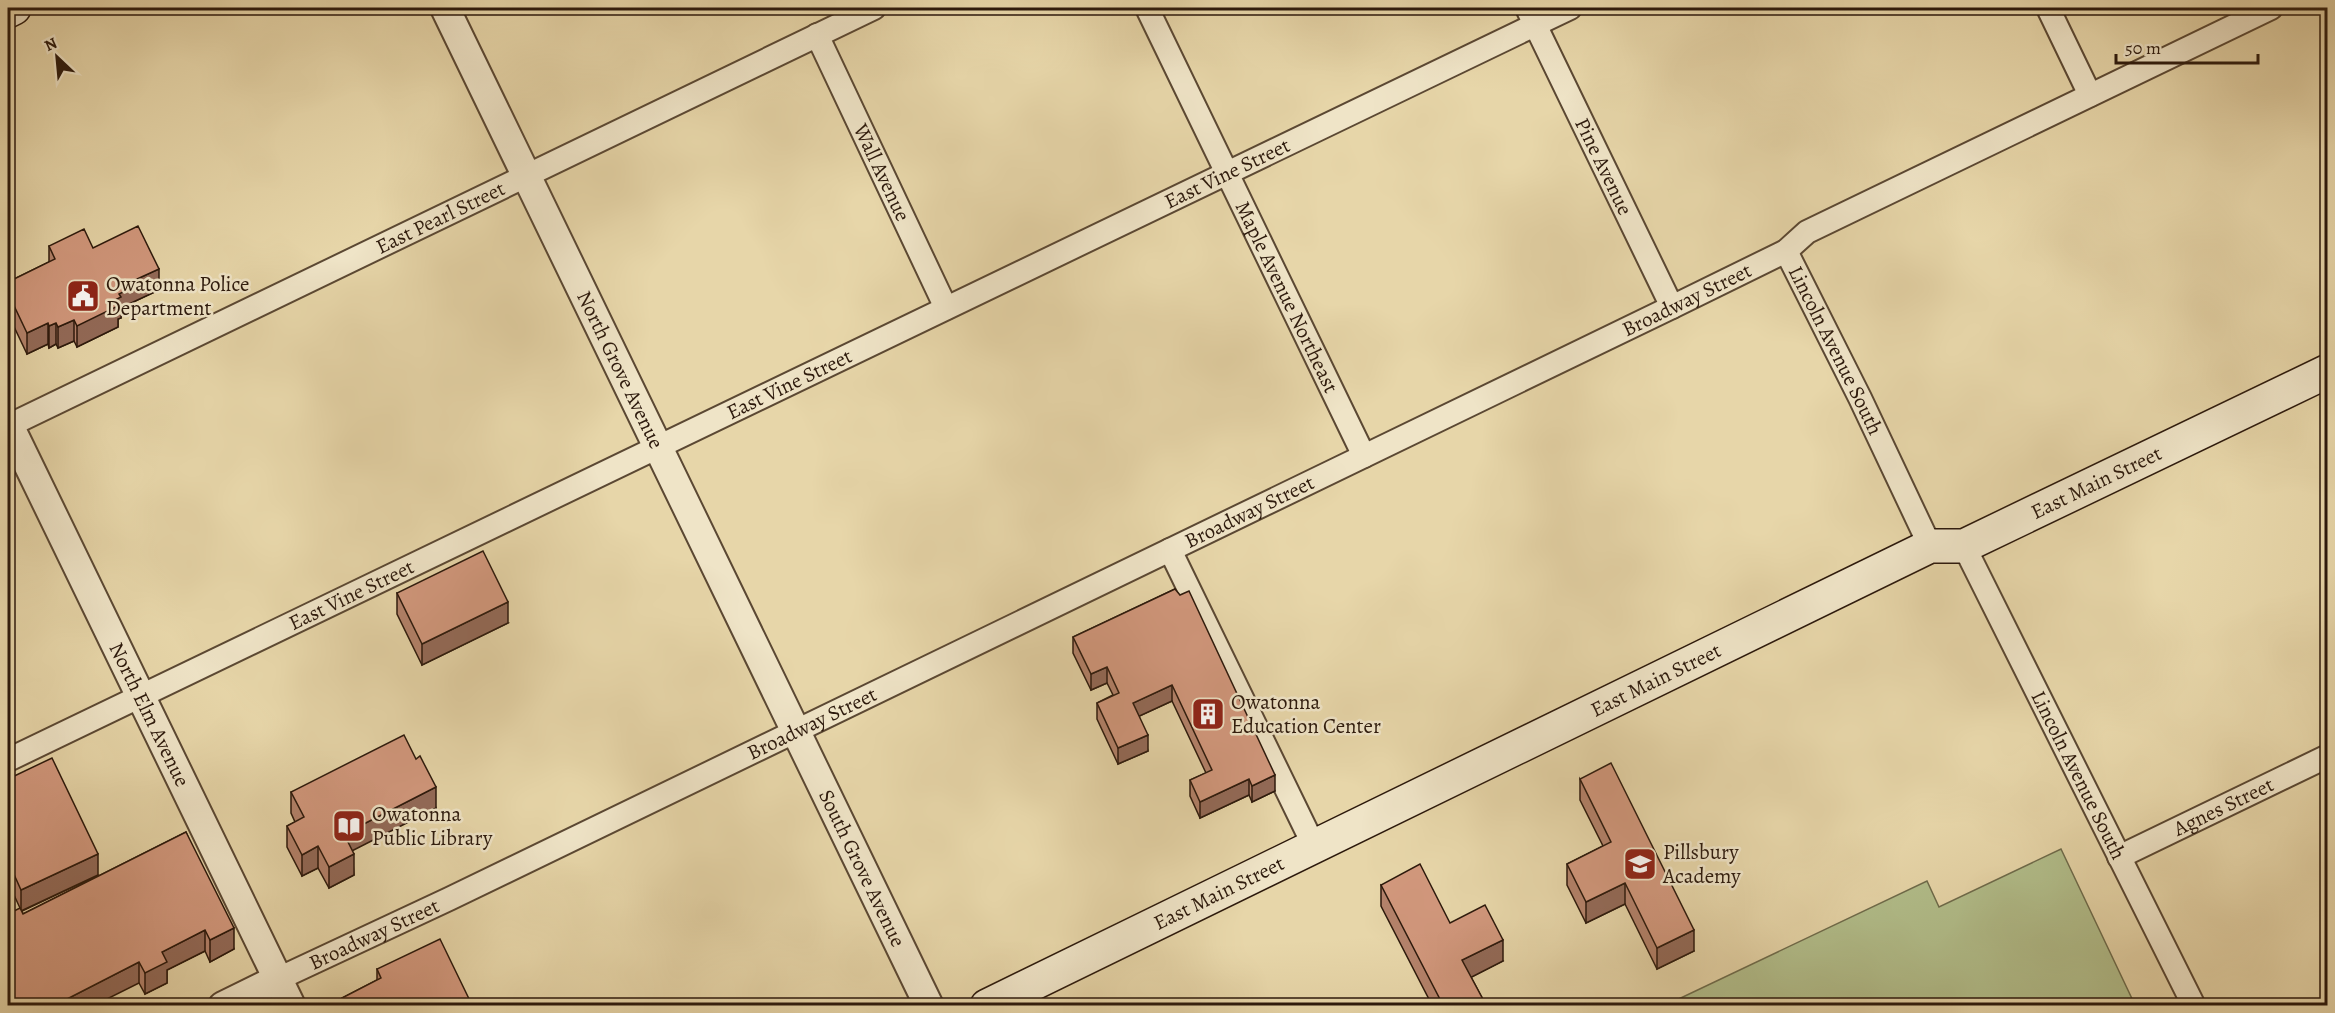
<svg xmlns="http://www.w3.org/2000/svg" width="2335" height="1013" font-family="Alegreya,serif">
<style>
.green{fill:#b2be8b;stroke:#6f6c4c;stroke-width:1.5}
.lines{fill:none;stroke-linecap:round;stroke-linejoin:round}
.minor-casing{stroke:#5b4833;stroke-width:26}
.tertiary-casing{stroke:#5b4833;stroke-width:32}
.secondary-casing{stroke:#2c190c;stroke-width:36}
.minor{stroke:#efe4c7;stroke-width:22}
.tertiary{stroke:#efe4c7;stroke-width:28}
.secondary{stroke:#efe4c7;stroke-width:33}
.wall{fill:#b5836c;stroke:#2c190c;stroke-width:1.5}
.shaded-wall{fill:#936a58;stroke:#2c190c;stroke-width:1.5}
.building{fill:#d2987d;stroke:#2c190c;stroke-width:1.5}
.labels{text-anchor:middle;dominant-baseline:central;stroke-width:5;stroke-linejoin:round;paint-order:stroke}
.street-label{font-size:21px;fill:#2c190c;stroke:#efe4c7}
.poi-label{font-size:21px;fill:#2c190c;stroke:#efe4c7;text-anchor:start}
</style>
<rect width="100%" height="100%" fill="#e7d6a9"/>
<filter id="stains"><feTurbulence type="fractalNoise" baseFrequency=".00333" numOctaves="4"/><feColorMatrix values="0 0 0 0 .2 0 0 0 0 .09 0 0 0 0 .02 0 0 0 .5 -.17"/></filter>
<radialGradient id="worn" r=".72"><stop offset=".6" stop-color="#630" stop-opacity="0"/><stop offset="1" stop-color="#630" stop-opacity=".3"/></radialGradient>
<path class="green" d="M 2061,849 L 2135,1005 L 1666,1005 L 1927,881 L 1939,907 Z"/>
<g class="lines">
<defs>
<g id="minor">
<path id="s1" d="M 1147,8 L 1364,456"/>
<path id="s2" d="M 1527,8 L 1672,307"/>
<path d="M 2048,8 L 2090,95"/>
<path id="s3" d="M 817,35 L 946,308"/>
<path id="s4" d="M 1786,251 L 1860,398 L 1930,546"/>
<path id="s5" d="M 8,426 L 874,8"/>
<path id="s6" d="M 1964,546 L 2194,1006"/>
<path d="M 1170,550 L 1314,846"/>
<path id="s7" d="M 8,760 L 1570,8"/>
<path id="s8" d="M 2119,857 L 2328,756"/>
<path id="s9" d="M 278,979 L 449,899 L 1672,307 L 1786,251 L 1807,232 L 2271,8"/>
</g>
<g id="tertiary">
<path id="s10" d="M 445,8 L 929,1006"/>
<path id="s11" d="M 8,423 L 291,1006"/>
<path d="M 223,1006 L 278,979"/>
</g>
<g id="secondary">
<path d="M 8,11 L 14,8"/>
<path id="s12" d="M 987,1006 L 1930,546 L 1964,546 L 2328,371"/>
</g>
</defs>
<use href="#minor" class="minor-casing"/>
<use href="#tertiary" class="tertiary-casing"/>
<use href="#secondary" class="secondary-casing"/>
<use href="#minor" class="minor"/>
<use href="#tertiary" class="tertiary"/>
<use href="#secondary" class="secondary"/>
</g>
<path class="wall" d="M 49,246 L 93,248 L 159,290 L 131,303 L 131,309 L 121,314 L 121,318 L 118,319 L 118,327 L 77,347 L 74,341 L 58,348 L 56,344 L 49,348 L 48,344 L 27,354 L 8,314 L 8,282 L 49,262 Z
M 1175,589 L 1275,791 L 1252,802 L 1249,795 L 1200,818 L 1190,796 L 1190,780 L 1206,773 L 1172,701 L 1139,716 L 1148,751 L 1118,764 L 1097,719 L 1097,703 L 1113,695 L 1107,683 L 1091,690 L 1073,653 L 1073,637 Z
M 397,593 L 508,623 L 422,665 L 397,614 Z
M 416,759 L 436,808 L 352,850 L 354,875 L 329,888 L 318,868 L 302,876 L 287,847 L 287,826 L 295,822 L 291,813 L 291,792 Z
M 8,779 L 98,875 L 22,911 L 23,914 L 186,832 L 234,949 L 210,962 L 205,951 L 167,970 L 167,983 L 145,994 L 139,983 L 8,1005 L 20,908 L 8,882 Z
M 1580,779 L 1694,951 L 1657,969 L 1625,904 L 1586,923 L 1567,885 L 1567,864 L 1603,846 L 1580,800 Z
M 1381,885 L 1450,923 L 1503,961 L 1471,977 L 1486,1005 L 1432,1005 L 1381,906 Z
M 377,969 L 472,1005 L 342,1005 L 342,998 L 377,980 Z"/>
<path class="shaded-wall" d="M 159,269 L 159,290 L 131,303 L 131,309 L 121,314 L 121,318 L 118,319 L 118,327 L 77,347 L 77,326 L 119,294 L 128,283 Z
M 74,320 L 74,341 L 58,348 L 58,327 Z
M 48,323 L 48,344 L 27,354 L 27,333 Z
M 56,323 L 56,344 L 49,348 L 49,326 Z
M 508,602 L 508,623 L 422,665 L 422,644 Z
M 1107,667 L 1107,683 L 1091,690 L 1091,674 Z
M 1172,685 L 1172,701 L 1133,719 L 1133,703 Z
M 1148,735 L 1148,751 L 1118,764 L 1118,748 Z
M 1275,775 L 1275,791 L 1252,802 L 1252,786 Z
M 1249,779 L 1249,795 L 1200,818 L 1200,802 Z
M 436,787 L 436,808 L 344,855 L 344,834 Z
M 318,846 L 318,868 L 302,876 L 302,855 Z
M 98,854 L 98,875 L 21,911 L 21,890 Z
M 354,854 L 354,875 L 329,888 L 329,867 Z
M 1625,883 L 1625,904 L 1586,923 L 1586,902 Z
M 234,928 L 234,949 L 210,962 L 210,940 Z
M 205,930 L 205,951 L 167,970 L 167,983 L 145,994 L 145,973 L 162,952 Z
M 1694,930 L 1694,951 L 1657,969 L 1657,948 Z
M 1503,940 L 1503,961 L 1462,982 L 1462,960 Z
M 139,962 L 139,983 L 95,1005 L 61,1005 L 61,1002 Z"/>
<path class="building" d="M 138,226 L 159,269 L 128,283 L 131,288 L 119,294 L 121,297 L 115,300 L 118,306 L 77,326 L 74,320 L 58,327 L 56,323 L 49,326 L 48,323 L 27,333 L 8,293 L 8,282 L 55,259 L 49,246 L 84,229 L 93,248 Z
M 483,551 L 508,602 L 422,644 L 397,593 Z
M 1175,589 L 1180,595 L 1189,591 L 1275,775 L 1252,786 L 1249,779 L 1200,802 L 1190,780 L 1212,770 L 1172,685 L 1133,703 L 1148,735 L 1118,748 L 1097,703 L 1119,693 L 1107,667 L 1091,674 L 1073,637 Z
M 404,735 L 416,759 L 420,756 L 436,787 L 344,834 L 354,854 L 329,867 L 318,846 L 302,855 L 287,826 L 304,817 L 291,792 Z
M 52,758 L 98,854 L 21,890 L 8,861 L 8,779 Z
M 1611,763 L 1694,930 L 1657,948 L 1625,883 L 1586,902 L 1567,864 L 1611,842 L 1580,779 Z
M 186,832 L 234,928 L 210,940 L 205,930 L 162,952 L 167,962 L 145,973 L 139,962 L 61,1002 L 63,1005 L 8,1005 L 8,914 L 20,908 L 23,914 Z
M 1420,864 L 1450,923 L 1485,905 L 1503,940 L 1462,960 L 1486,1005 L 1443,1005 L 1381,885 Z
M 440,939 L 472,1005 L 346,1005 L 342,998 L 381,978 L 377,969 Z"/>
<defs>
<symbol id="civic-square" viewBox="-11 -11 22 22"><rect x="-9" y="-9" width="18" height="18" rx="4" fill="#8f2418" stroke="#efe4c7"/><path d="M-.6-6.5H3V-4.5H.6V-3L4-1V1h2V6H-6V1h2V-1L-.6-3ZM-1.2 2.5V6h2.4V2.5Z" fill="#fff"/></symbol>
<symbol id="building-square" viewBox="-11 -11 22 22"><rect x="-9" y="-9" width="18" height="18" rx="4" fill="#8f2418" stroke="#efe4c7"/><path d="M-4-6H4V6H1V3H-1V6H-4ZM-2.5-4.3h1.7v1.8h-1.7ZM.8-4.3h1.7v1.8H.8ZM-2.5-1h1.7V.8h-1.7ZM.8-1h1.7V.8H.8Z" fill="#fff"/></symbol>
<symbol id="library-square" viewBox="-11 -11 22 22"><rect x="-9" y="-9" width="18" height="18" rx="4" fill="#8f2418" stroke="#efe4c7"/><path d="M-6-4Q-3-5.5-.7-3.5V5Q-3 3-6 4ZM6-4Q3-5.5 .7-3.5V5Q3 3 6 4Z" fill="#fff"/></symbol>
<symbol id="school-square" viewBox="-11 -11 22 22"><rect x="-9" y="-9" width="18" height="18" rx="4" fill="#8f2418" stroke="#efe4c7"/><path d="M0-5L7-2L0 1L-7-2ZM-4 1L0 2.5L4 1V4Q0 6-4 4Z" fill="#fff"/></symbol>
</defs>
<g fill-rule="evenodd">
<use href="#civic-square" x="64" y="277" width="38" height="38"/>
<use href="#building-square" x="1189" y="695" width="38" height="38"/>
<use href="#library-square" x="330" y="807" width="38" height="38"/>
<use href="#school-square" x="1621" y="845" width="38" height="38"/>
</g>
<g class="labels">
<g class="street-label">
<text stroke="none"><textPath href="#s2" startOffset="176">Pine Avenue</textPath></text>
<text stroke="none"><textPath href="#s3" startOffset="152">Wall Avenue</textPath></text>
<text stroke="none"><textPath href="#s7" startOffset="1353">East Vine Street</textPath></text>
<text stroke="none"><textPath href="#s5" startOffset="480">East Pearl Street</textPath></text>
<text stroke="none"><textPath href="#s1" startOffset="321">Maple Avenue Northeast</textPath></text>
<text stroke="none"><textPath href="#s9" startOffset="1564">Broadway Street</textPath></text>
<text stroke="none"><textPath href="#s4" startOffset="111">Lincoln Avenue South</textPath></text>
<text stroke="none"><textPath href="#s10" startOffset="402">North Grove Avenue</textPath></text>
<text stroke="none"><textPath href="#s7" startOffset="867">East Vine Street</textPath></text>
<text stroke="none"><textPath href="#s12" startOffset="1230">East Main Street</textPath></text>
<text stroke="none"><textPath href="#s9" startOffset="1078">Broadway Street</textPath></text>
<text stroke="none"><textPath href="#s7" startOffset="381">East Vine Street</textPath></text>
<text stroke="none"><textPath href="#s12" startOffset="744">East Main Street</textPath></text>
<text stroke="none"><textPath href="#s11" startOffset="324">North Elm Avenue</textPath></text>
<text stroke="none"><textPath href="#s9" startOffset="592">Broadway Street</textPath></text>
<text stroke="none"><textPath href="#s6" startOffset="256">Lincoln Avenue South</textPath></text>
<text stroke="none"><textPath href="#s8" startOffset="116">Agnes Street</textPath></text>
<text stroke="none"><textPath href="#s10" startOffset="956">South Grove Avenue</textPath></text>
<text stroke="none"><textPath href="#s12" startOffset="258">East Main Street</textPath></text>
<text stroke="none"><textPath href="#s9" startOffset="106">Broadway Street</textPath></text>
</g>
<g class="poi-label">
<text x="106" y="284">Owatonna Police<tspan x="106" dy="24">Department</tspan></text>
<text x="1231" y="702">Owatonna<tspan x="1231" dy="24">Education Center</tspan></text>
<text x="372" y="814">Owatonna<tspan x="372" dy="24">Public Library</tspan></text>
<text x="1663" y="852">Pillsbury<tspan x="1663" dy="24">Academy</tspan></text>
</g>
</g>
<rect width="2335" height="1013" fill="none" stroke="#e7d6a9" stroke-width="30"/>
<rect x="9" y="9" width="2317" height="995" fill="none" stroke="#2c190c" stroke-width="3"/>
<rect x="15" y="15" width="2305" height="983" fill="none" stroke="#2c190c" stroke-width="1.5"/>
<g transform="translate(57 57) rotate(334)" stroke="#efe4c7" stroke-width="4.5" paint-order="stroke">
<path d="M0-4.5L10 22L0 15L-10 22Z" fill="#2c190c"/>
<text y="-9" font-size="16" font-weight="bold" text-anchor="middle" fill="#2c190c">N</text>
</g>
<path d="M2116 54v9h142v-9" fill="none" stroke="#2c190c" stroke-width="3"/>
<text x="2125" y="54" font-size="18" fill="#2c190c" stroke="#efe4c7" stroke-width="4.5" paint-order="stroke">50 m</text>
<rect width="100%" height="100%" filter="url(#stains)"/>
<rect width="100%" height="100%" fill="url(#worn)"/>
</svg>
